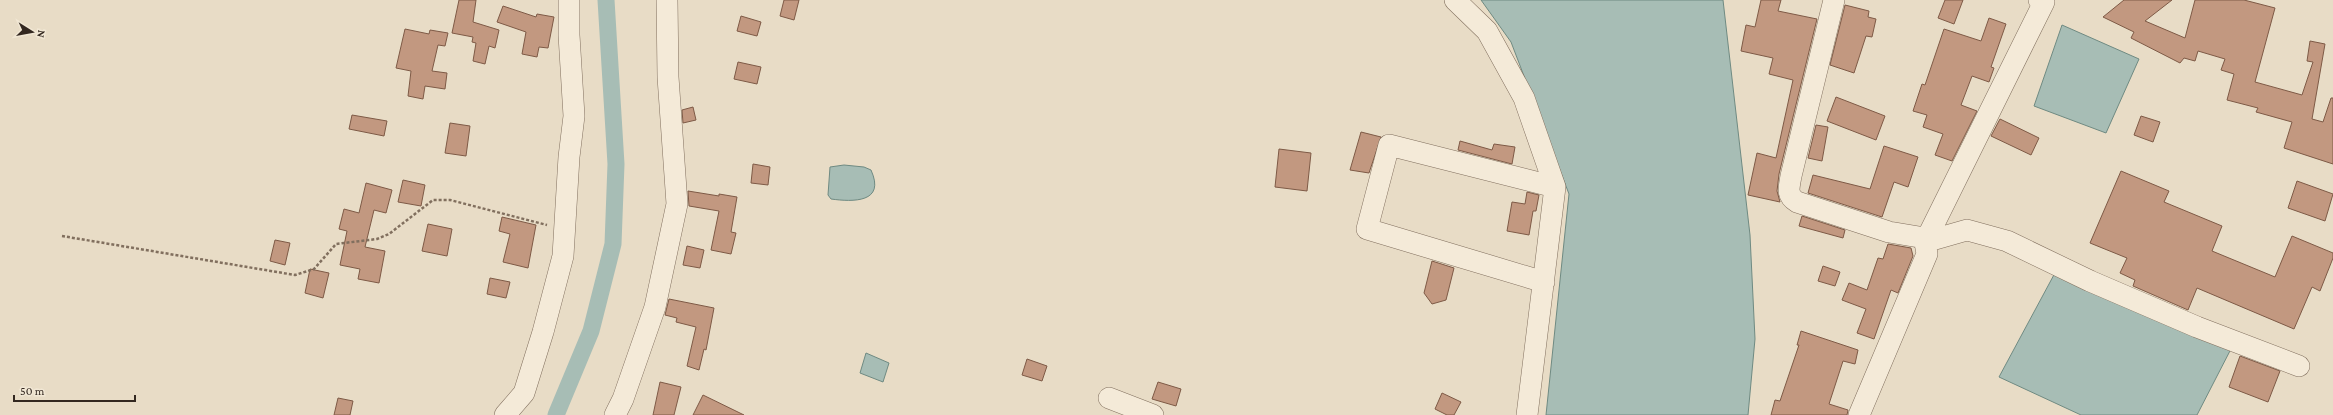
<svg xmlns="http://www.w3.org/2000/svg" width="2333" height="415" font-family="'Crimson Pro',serif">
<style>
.water{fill:#a7bdb5;stroke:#6f8a82}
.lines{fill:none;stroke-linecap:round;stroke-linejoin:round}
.canal{stroke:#a7bdb5;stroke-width:17}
.building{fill:#c29880;stroke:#7e5a46}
.minor-casing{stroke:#816f5e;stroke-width:22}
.path{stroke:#816f5e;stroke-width:2.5;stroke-dasharray:3 2;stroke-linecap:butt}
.minor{stroke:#f4ead8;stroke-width:21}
</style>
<rect width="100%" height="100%" fill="#e8dcc6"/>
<path class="water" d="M 1481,0 L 1723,0 L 1750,235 L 1755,339 L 1748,415 L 1546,415 L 1569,194 L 1511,42 Z
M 2062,25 L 2139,59 L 2106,133 L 2034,106 Z
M 844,165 L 864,167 L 871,170 C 886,203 853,202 831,199 L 828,195 L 830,167 Z
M 2056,271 L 2233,345 L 2197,415 L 2081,415 L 1999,377 Z
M 866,353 L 889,363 L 883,382 L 860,373 Z"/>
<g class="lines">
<path class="canal" d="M 556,415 L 591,331 L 613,244 L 616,164 L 606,0"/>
</g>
<path class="building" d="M 459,0 L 476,0 L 473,22 L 499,30 L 495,48 L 489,46 L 485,64 L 473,61 L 476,43 L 472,42 L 473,37 L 452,33 Z
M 784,0 L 799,0 L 794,20 L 780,16 Z
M 1761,0 L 1781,0 L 1778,11 L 1817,19 L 1779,174 L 1777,191 L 1780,202 L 1748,195 L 1757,153 L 1776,158 L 1793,80 L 1769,74 L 1773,58 L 1741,51 L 1746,25 L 1755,27 Z
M 1945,0 L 1963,0 L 1954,24 L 1938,18 Z
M 2124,0 L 2172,0 L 2145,21 L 2185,38 L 2195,0 L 2244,0 L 2275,8 L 2255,82 L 2302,95 L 2313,62 L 2307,61 L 2310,41 L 2325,44 L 2312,119 L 2323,122 L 2331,98 L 2333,98 L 2333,164 L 2284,148 L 2292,122 L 2256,112 L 2258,108 L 2227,100 L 2234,74 L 2221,70 L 2225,59 L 2198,51 L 2195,61 L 2184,58 L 2180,63 L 2131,38 L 2134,32 L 2103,17 Z
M 1845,5 L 1869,11 L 1868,17 L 1876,19 L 1872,37 L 1866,36 L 1854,73 L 1830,65 Z
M 503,6 L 536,17 L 537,14 L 554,17 L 548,48 L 539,47 L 537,57 L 522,54 L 526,32 L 497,22 Z
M 741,16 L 761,22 L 757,36 L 737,31 Z
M 1989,18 L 2006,24 L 1991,67 L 1994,68 L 1989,82 L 1972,76 L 1961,105 L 1977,111 L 1952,161 L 1935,155 L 1943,134 L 1923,127 L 1927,115 L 1913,111 L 1922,84 L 1925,85 L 1944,29 L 1981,41 Z
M 405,29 L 429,34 L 430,30 L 448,33 L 445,46 L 438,45 L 432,71 L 447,73 L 445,89 L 425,86 L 423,99 L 408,96 L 411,71 L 396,68 Z
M 738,62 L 761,67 L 757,84 L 734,79 Z
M 1836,97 L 1885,116 L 1876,140 L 1827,121 Z
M 693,107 L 696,120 L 683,123 L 682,110 Z
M 352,115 L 387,121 L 384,136 L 349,129 Z
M 2141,116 L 2160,122 L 2153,142 L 2134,135 Z
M 2000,119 L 2039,138 L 2031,155 L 1991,136 Z
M 450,123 L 470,126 L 466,156 L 445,153 Z
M 1816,125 L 1828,127 L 1822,161 L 1808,158 Z
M 1361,132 L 1381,137 L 1369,173 L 1350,170 Z
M 1460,141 L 1492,150 L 1494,144 L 1515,147 L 1512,164 L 1458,150 Z
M 1884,146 L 1918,157 L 1908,187 L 1894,182 L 1882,217 L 1808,193 L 1813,175 L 1870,189 Z
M 1279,149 L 1311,153 L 1307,191 L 1275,187 Z
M 753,164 L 770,167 L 768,185 L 751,183 Z
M 2121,171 L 2169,191 L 2164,202 L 2222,226 L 2212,251 L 2275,277 L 2292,236 L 2333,253 L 2333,258 L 2320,291 L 2312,287 L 2294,329 L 2197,288 L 2188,310 L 2133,286 L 2135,280 L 2120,273 L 2127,258 L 2090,243 Z
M 403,180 L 425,185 L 421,206 L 398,202 Z
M 2297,181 L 2333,194 L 2325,221 L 2288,208 Z
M 366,183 L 392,190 L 386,213 L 374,210 L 365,247 L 385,251 L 379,283 L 358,279 L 360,269 L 340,265 L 347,231 L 339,229 L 344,209 L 359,213 Z
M 688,191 L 719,196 L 719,194 L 737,197 L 731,232 L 736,233 L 731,254 L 711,250 L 719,211 L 689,206 Z
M 1527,192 L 1539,195 L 1536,211 L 1533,211 L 1529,235 L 1507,231 L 1512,202 L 1525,204 Z
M 1802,216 L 1845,230 L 1843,238 L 1799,226 Z
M 502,217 L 536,225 L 528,268 L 503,262 L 510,234 L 499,231 Z
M 428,224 L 452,229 L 447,256 L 422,251 Z
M 275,240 L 290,243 L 285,265 L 270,261 Z
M 1888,244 L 1911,248 L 1913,256 L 1898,293 L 1891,290 L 1874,339 L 1857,333 L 1866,309 L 1842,300 L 1849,283 L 1867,290 L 1878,258 L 1883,259 Z
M 687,246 L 704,250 L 700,268 L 683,265 Z
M 1432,261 L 1454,268 L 1446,300 L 1432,304 L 1424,293 Z
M 1823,266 L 1840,272 L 1835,286 L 1818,281 Z
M 310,269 L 329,273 L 323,298 L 305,293 Z
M 490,278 L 510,282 L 506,298 L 487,294 Z
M 669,299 L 714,308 L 706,350 L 704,349 L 699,370 L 687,366 L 696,327 L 676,322 L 677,318 L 665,315 Z
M 1801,331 L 1858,350 L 1855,364 L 1843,361 L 1829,404 L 1848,410 L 1847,415 L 1771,415 L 1775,400 L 1780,401 L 1799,345 L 1797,345 Z
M 2240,356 L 2280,371 L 2268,402 L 2229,387 Z
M 1027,359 L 1047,366 L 1042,381 L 1022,375 Z
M 660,382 L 681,387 L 674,415 L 653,415 Z
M 1158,382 L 1181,389 L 1176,406 L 1152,399 Z
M 1442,393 L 1461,402 L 1454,415 L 1447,415 L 1435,409 Z
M 703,395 L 744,415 L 693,415 Z
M 338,398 L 353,401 L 350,415 L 334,415 Z"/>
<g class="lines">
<defs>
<path id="minor" d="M 1455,0 L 1487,31 L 1524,98 L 1555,187 L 1527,415
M 1834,0 L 1791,176 C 1789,188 1786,195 1797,202 L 1889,232 L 1919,237 L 1925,242 L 1927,254 L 1859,415
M 1925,242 L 1967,230 L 2007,241 L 2090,281 L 2197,327 L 2299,366
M 1925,242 L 2044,2 L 2039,0
M 1544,282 L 1367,229 L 1389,145 L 1555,187
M 1109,398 L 1153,415
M 505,415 L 524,393 L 543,332 L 563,256 L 569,157 L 574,116 L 569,35 L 569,0
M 615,415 L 623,399 L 655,307 L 677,204 L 668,77 L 667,0"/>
</defs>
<use href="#minor" class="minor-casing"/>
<path class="path" d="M 62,236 L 295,275 L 314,269 L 336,244 L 377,239 L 389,234 L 433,200 L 450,200 L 547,225"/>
<use href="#minor" class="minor"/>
</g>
<g transform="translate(32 32) rotate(101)" stroke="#f1e7d4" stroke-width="3" paint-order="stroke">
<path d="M0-3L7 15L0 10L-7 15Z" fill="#332820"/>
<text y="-6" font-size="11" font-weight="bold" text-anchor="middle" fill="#332820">N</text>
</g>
<path d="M14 395v6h121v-6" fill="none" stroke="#332820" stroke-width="2"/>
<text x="20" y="395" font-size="12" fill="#332820" stroke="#f1e7d4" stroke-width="3" paint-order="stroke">50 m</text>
</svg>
